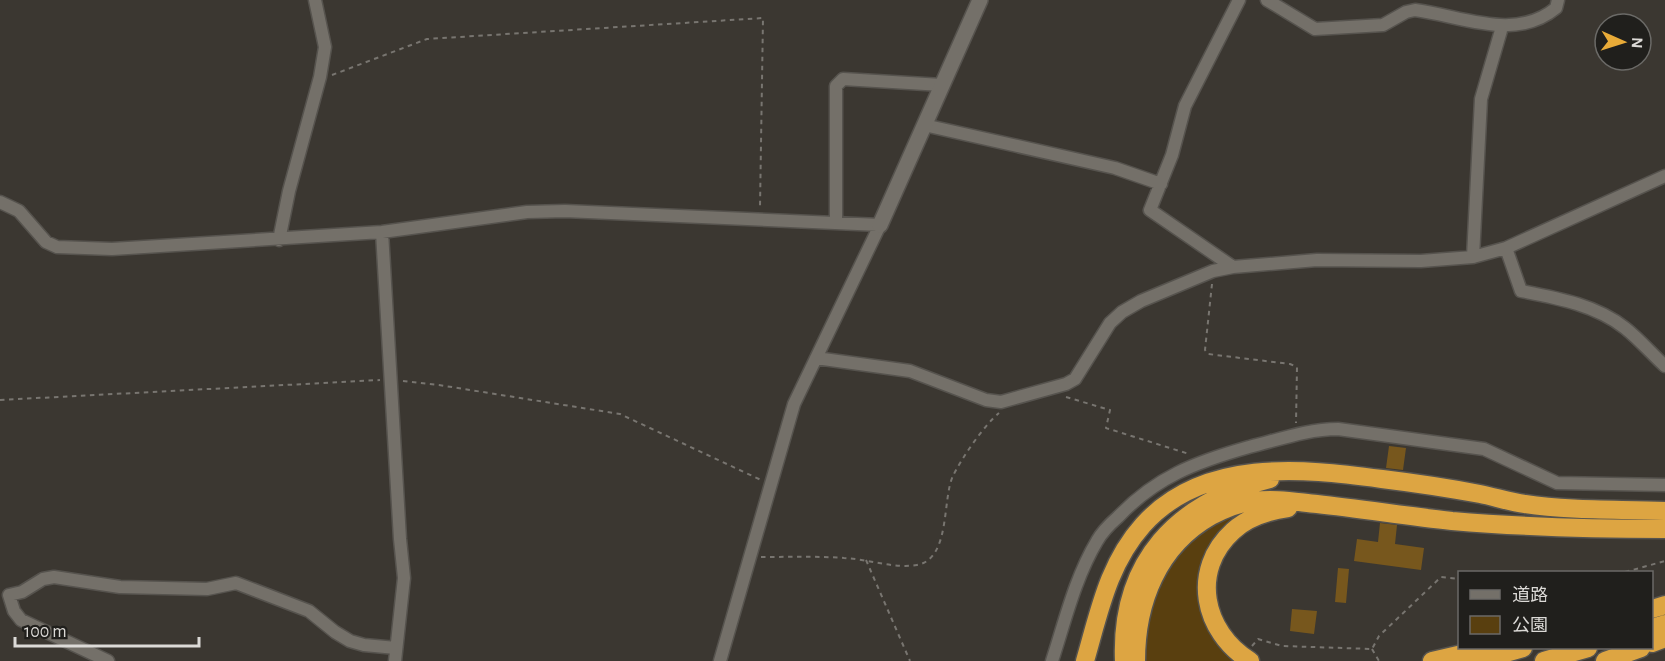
<svg xmlns="http://www.w3.org/2000/svg" width="1665" height="661" font-family="'Alegreya Sans','Noto Sans JP',sans-serif">
<style>
.green{fill:#593f0f}
.building{fill:#77571d}
.lines{fill:none;stroke-linecap:round;stroke-linejoin:round}
.minor-casing{stroke:#56534e;stroke-width:15}
.tertiary-casing{stroke:#56534e;stroke-width:18}
.motorway-casing{stroke:#56534e;stroke-width:21}
.path{stroke:#787570;stroke-width:2;stroke-dasharray:4.5 4.5;stroke-linecap:butt}
.minor{stroke:#747069;stroke-width:12}
.tertiary{stroke:#747069;stroke-width:15}
.motorway{stroke:#dda542;stroke-width:18}
</style>
<rect width="100%" height="100%" fill="#3b3731"/>
<path class="green" d="M 1228,514 L 1232,522 L 1202,575 L 1235,661 L 1146,661 L 1147,627 L 1159,578 L 1196,532 Z"/>
<path class="building" d="M 1389,446 L 1406,448 L 1403,470 L 1386,468 Z
M 1380,523 L 1397,525 L 1395,544 L 1424,548 L 1421,570 L 1354,561 L 1357,539 L 1378,542 Z
M 1338,568 L 1349,569 L 1346,603 L 1335,602 Z
M 1292,609 L 1317,611 L 1314,634 L 1290,631 Z"/>
<g class="lines">
<defs>
<path id="minor" d="M 1267,0 L 1315,29 L 1383,25 L 1406,12 L 1415,10 C 1462,16 1515,42 1556,8 L 1558,0
M 924,125 L 1115,168 L 1161,184
M 0,202 L 19,211 L 46,242 L 57,247 L 112,249 L 382,232 L 527,212 L 565,211 L 880,225 L 794,404 L 720,661
M 836,223 L 836,86 L 843,79 L 942,85
M 382,232 L 400,539 L 404,578 L 395,661
M 279,240 L 289,191 L 320,77 L 325,47 L 315,0
M 1506,248 L 1521,291 C 1557,298 1596,305 1625,328 C 1639,339 1652,354 1665,366
M 1473,257 L 1481,99 L 1502,27
M 1233,267 L 1150,210 L 1172,155 L 1185,106 L 1239,0
M 816,358 L 910,371 L 986,400 L 1001,402 L 1066,384 L 1075,379 L 1110,323 L 1122,312 L 1141,301 L 1213,271 L 1233,267 L 1317,260 L 1421,261 L 1473,257 L 1506,248 L 1665,176
M 108,661 L 21,620 L 14,611 L 9,595 L 22,592 L 43,579 L 54,577 L 120,587 L 207,589 L 236,583 L 309,611 L 335,632 L 350,641 L 364,645 L 396,648
M 1052,661 C 1065,621 1075,578 1097,541 C 1102,532 1110,524 1118,517 C 1156,477 1196,462 1249,447 C 1278,440 1307,429 1338,429 L 1484,449 L 1557,483 L 1665,485"/>
<path id="tertiary" d="M 880,225 L 980,0"/>
<path id="motorway" d="M 1652,609 L 1665,605
M 1652,628 L 1665,624
M 1652,643 L 1665,638
M 1085,661 C 1099,613 1108,564 1143,525 C 1203,458 1301,468 1382,479 C 1415,483 1448,488 1480,494 C 1495,497 1510,502 1525,504 C 1571,511 1619,509 1665,511
M 1124,661 C 1120,561 1177,502 1270,479
M 1136,661 C 1136,602 1158,546 1211,516 C 1224,509 1239,503 1254,501 C 1275,498 1296,502 1317,504 C 1362,509 1407,516 1452,521 C 1523,527 1594,529 1665,529
M 1250,661 C 1203,632 1190,570 1233,531 C 1248,517 1268,511 1288,508
M 1432,661 L 1488,648
M 1478,661 L 1523,648
M 1544,661 L 1588,648
M 1605,661 L 1641,648"/>
</defs>
<use href="#minor" class="minor-casing"/>
<use href="#tertiary" class="tertiary-casing"/>
<use href="#motorway" class="motorway-casing"/>
<path class="path" d="M 332,75 L 427,39 L 763,18 L 760,207
M 1212,284 L 1205,350 L 1208,354 L 1290,364 L 1297,367 L 1296,423
M 403,381 L 439,385 L 620,414 L 761,480
M 1066,397 L 1110,410 L 1106,428 L 1189,454
M 0,400 L 380,380
M 761,557 C 789,557 817,556 844,558 C 868,559 894,569 917,565 C 951,559 942,498 953,476 C 961,459 985,424 999,413
M 866,560 L 910,661
M 1625,572 L 1665,561
M 1252,646 L 1258,639 L 1282,646 L 1372,649 L 1379,636 L 1441,577 L 1460,579
M 1372,649 L 1379,661"/>
<use href="#minor" class="minor"/>
<use href="#tertiary" class="tertiary"/>
<use href="#motorway" class="motorway"/>
</g>
<rect x="1458" y="571" width="195" height="78" fill="#201f1c" stroke="#6b6a67" stroke-width="1.5"/>
<rect x="1470" y="590" width="30" height="9" fill="#747069" stroke="#6b6a67" stroke-width="1.5"/>
<text x="1512" y="601" font-size="18" fill="#dcdad7">道路</text>
<rect x="1470" y="616" width="30" height="18" fill="#593f0f" stroke="#6b6a67" stroke-width="1.5"/>
<text x="1512" y="631" font-size="18" fill="#dcdad7">公園</text>
<g transform="translate(1623 42) rotate(93)"><circle r="28" fill="#201f1c" stroke="#6b6a67" stroke-width="1.5"/>
<path d="M0-4.5L10 22L0 15L-10 22Z" fill="#e9ab38"/>
<text y="-9" font-size="16" font-weight="bold" text-anchor="middle" fill="#dcdad7">N</text>
</g>
<path d="M15 637v9h184v-9" fill="none" stroke="#dcdad7" stroke-width="3"/>
<text x="24" y="637" font-size="18" fill="#dcdad7" stroke="#201f1c" stroke-width="4.5" paint-order="stroke">100 m</text>
</svg>
